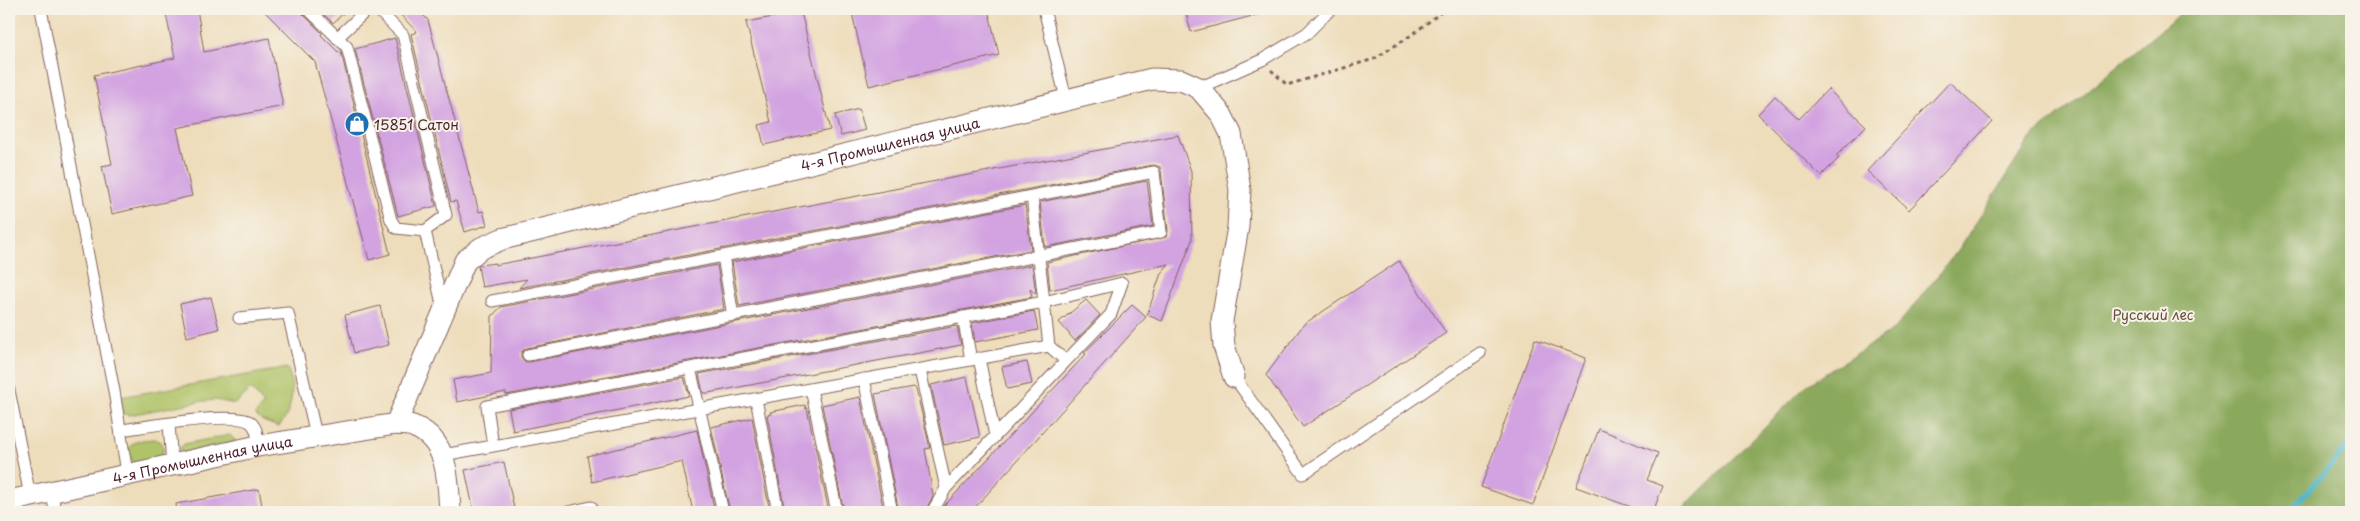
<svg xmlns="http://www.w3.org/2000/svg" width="2360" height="521" font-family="'Playpen Sans',sans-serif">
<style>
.green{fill:#afc367;stroke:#7c7149}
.forest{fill:#8ba95c;stroke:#6a6444}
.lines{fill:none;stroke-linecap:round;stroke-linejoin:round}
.stream{stroke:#48b5c4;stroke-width:5.5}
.building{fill:#d2a2e1}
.lane-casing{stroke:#83625d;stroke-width:13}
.street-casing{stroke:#83625d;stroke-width:23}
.path{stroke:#83625d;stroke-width:3;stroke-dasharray:4 4;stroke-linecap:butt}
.lane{stroke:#fff;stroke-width:11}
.street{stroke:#fff;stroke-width:21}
.labels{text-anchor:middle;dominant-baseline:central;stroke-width:4;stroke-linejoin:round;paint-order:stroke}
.poi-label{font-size:14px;fill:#4a1f2b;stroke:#f7f3e8;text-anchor:start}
.street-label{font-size:14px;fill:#4a1f2b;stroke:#f7f3e8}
.park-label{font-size:14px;fill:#68503d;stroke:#f7f3e8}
</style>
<rect width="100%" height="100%" fill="#f7f3e8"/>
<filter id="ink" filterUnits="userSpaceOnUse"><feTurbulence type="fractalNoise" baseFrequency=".02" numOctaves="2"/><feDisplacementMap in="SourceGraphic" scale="10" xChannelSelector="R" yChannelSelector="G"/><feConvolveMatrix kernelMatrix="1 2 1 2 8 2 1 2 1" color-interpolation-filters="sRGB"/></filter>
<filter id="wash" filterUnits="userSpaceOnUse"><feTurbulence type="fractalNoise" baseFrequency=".0096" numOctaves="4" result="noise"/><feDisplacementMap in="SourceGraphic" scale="20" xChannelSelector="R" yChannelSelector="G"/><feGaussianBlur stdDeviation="1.12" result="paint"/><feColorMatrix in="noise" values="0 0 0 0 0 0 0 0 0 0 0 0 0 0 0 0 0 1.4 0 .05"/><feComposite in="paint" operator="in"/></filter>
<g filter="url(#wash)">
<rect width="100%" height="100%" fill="#edb"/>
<path class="green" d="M 287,368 C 296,385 292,415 278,427 L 263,421 L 255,415 L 264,404 L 251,389 L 235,404 L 216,400 L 202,401 L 129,415 L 122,413 L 120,397 Z
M 230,435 L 236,441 L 182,453 L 180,449 L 184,444 Z
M 155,439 C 164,443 165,447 161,457 L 137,464 L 132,461 L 128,450 C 133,439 144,440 155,439 Z"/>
<path class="forest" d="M 2186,9 L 2351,9 L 2351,512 L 1679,512 L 1806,386 L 1895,329 L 1959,249 L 2031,138 Z"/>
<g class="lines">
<path class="stream" d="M 2289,512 L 2351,443"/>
</g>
<g id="blocks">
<path class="building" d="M 165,9 L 197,9 L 204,52 L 269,38 L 283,106 L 177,128 L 192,196 L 112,214 L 102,166 L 112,164 L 94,75 L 175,58 Z
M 262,9 L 301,9 L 303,14 L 322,33 L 321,35 L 339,53 L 341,52 L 390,254 L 369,260 L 315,62 Z
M 318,9 L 348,9 L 333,23 Z
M 395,9 L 417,9 L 428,20 L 479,212 L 483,211 L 487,225 L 465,232 L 456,201 L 451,202 L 411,34 L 417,32 Z
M 851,9 L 988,9 L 999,55 L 869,86 Z
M 1185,9 L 1259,9 L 1260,14 L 1191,32 Z
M 801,12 L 830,130 L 764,145 L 759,125 L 771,122 L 746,22 Z
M 395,38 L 436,206 L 398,216 L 355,49 Z
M 1950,82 L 1992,121 L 1909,210 L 1867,171 Z
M 1828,89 L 1866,126 L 1836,156 L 1839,158 L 1821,176 L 1758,114 L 1775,96 L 1799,119 Z
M 859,109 L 865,130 L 841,136 L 835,115 Z
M 1178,135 L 1191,171 L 1192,240 L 1162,321 L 1147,315 L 1161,273 L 1169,264 L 1050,290 L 1047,262 L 1166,237 L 1168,231 L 1161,171 L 1160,167 L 1153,165 L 519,288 L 527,279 L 482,287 L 478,266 L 480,265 L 495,263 L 495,265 Z
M 1147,181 L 1153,226 L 1045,247 L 1040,202 Z
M 1025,205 L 1031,250 L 739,306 L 732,262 Z
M 1399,261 L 1446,333 L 1303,427 L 1266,375 L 1304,324 Z
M 717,265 L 724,309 L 527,348 L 521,352 L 521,357 L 525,362 L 529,362 L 1032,265 L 1036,294 L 1030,289 L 1032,297 L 506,395 L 506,392 L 457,402 L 453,380 L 491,373 L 492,316 L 501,307 Z
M 211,297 L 219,329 L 187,337 L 180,304 Z
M 1086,300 L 1100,315 L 1075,341 L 1059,322 Z
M 1132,305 L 1146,317 L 971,512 L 941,512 L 945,505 L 1086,354 L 1084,353 Z
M 380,306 L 389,345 L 354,353 L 345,315 Z
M 1034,311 L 1038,330 L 975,342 L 972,323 Z
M 957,326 L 961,345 L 708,393 L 703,393 L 699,374 Z
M 1535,339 L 1586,358 L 1533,505 L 1481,487 Z
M 1027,362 L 1032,384 L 1007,389 L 1002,367 Z
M 684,377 L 689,396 L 513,431 L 509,409 Z
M 967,377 L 980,437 L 944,445 L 931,385 Z
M 914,387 L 916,389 L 930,448 L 925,449 L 933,495 L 925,512 L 899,512 L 875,394 Z
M 860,397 L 884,512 L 844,512 L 822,405 Z
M 805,405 L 806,409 L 807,408 L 829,512 L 785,512 L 767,415 L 771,414 L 770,412 Z
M 752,418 L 770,512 L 730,512 L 711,427 Z
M 1599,429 L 1658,453 L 1647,480 L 1663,486 L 1653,512 L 1645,512 L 1576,487 Z
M 697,430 L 715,512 L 693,512 L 682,461 L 592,482 L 587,456 Z
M 504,462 L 514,508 L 495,512 L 474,512 L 465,470 Z
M 259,489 L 263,512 L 177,512 L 176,504 Z"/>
</g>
</g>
<g filter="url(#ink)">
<use href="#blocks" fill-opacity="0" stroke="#83625d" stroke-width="1"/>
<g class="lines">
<defs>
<path id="lane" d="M 41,9 L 114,391 L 127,473
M 308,9 L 347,47 L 391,220 L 396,228 L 425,231 L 446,215 L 403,35 L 377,9
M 1044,9 L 1066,99
M 337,38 L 368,9
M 1199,88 L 1262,60 L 1307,33 L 1331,9
M 425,231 L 443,308
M 723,256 L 733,316
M 963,317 L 971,360
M 239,318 L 288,313 L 316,435
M 528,355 L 1161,232 L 1154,172 L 1032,196
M 979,358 L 995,436
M 690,368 L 723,512
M 920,370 L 946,488
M 1234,377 L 1303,474 L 1480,353
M 864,379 L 892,512
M 811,389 L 837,512
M 9,390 L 30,496
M 756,399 L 778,512
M 169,424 L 172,464
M 121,430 C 143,427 234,411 250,422 C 258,428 257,437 258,446
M 493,446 L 487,406 L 1044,302 L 1122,283 L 1111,314 L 1066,361 L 1049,346
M 443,455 L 1049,346 L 1032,196 L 492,301
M 52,492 L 55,512
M 568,512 L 591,507
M 932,512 L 946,488 L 1066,361"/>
<g id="street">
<path id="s1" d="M 396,424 L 465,261 L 481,248 L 502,239 L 1152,79 L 1181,80 L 1199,88 L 1221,114 L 1231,134 L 1240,190 L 1238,227 L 1222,321 L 1224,346 L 1234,377"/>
<path id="s2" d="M 9,501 L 258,446 L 396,424 C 402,425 410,424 415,427 C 449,441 448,482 450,512"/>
</g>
</defs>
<use href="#lane" class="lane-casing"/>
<use href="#street" class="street-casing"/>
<path class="path" d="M 1271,70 L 1287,85 L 1374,59 L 1413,34 L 1445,9"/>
<use href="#lane" class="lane"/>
<use href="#street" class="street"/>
</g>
</g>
<defs>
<symbol id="shop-disc" viewBox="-11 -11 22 22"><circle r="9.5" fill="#1f6fb2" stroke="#f7f3e8"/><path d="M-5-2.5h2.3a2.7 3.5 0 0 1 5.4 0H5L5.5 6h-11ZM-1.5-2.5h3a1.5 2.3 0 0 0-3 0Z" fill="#fff"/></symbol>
</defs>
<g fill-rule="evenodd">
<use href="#shop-disc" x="343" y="110" width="28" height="28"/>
</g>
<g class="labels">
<g class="poi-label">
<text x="374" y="124">15851 Сатон</text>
</g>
<g class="street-label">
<text stroke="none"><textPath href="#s1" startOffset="620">4-я Промышленная улица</textPath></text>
<text stroke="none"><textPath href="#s2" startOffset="198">4-я Промышленная улица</textPath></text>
</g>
<g class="park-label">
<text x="2153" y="314">Русский лес</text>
</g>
</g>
<rect width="2360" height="521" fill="none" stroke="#f7f3e8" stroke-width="30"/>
</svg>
